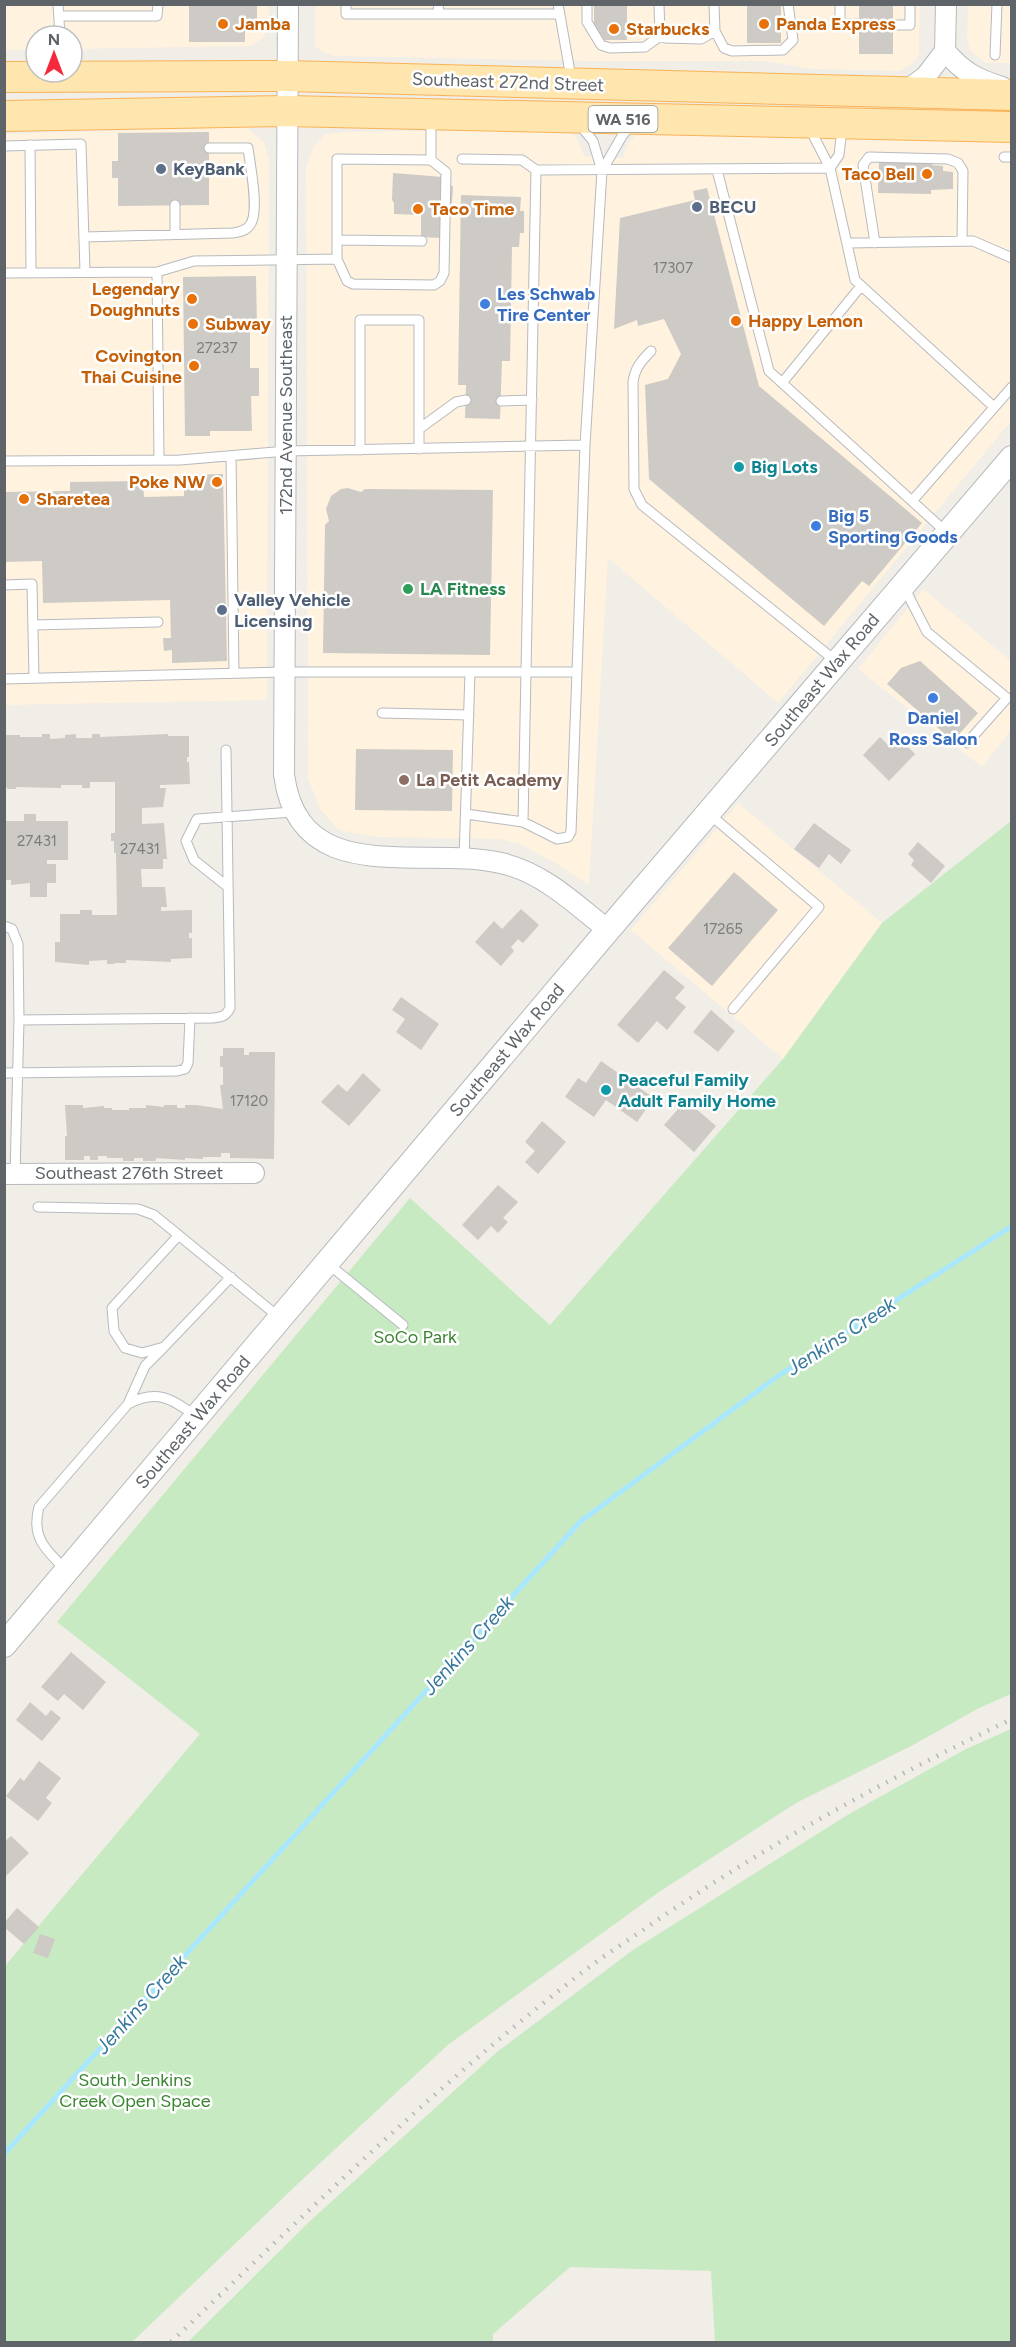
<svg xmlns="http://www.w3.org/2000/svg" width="1016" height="2347" font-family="Figtree,sans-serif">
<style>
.commercial{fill:#fff2de}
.green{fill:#c8eac2}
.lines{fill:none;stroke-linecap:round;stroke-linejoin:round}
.stream{stroke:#a9e7ff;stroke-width:5}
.building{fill:#cecac5}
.service-casing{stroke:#b7babe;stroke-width:11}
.minor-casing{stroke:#b7babe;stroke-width:22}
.tertiary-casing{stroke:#b7babe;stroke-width:26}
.primary-casing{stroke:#fab256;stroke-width:32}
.service{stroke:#fff;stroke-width:9}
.minor{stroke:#fff;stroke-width:20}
.tertiary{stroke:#fff;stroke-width:24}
.primary{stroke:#ffe5ae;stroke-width:30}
.rail{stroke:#b5b6b7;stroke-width:4.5;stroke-dasharray:1.5 8;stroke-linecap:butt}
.food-dot{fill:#e8710a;stroke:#fff;stroke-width:2}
.service-dot{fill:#5c6f8a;stroke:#fff;stroke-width:2}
.shop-dot{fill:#3f7fe0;stroke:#fff;stroke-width:2}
.culture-dot{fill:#0f9aa8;stroke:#fff;stroke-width:2}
.leisure-dot{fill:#2e9e5b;stroke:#fff;stroke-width:2}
.education-dot{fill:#8d6e63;stroke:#fff;stroke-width:2}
.labels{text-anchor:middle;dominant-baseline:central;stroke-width:5;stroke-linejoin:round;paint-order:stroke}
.number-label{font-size:15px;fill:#7a7e7f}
.shield{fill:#fff;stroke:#8e9295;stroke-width:1.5}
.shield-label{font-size:16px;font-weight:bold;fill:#5e6468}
.food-label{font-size:18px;font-weight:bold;fill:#c56008;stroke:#fff;text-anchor:start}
.street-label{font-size:18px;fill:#5e6468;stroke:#fff}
.service-label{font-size:18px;font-weight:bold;fill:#4e5e75;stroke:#fff;text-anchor:start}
.shop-label{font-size:18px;font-weight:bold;fill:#366cbe;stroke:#fff;text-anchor:start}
.culture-label{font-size:18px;font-weight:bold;fill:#0d838f;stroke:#fff;text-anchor:start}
.leisure-label{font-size:18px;font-weight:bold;fill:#27864d;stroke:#fff;text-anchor:start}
.education-label{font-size:18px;font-weight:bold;fill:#785e54;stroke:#fff;text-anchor:start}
.park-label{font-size:18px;fill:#3a8530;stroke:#fff}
.water-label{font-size:20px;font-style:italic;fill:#36799d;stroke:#fff}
</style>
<rect width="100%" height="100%" fill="#f1ede7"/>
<path class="commercial" d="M 4,5 L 269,5 L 269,25 L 264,37 L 252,46 L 72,49 L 72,36 L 36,36 L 36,49 L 5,50 Z
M 315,5 L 920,5 L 919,54 L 913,63 L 900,71 L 812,69 L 766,61 L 590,61 L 334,56 L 323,52 L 315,46 Z
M 968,5 L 1011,5 L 1011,63 L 986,63 L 970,51 L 967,38 Z
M 246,127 L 264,142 L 269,161 L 267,700 L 5,705 L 4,134 Z
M 565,129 L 577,138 L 584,156 L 623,158 L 628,143 L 636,135 L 1011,142 L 1011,421 L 778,703 L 608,558 L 589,885 L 557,864 L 520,844 L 499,839 L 378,837 L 339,830 L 320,809 L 308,778 L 306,168 L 313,147 L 326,134 L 345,132 Z
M 923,589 L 1011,661 L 1011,730 L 982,767 L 858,669 Z
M 738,803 L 882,923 L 783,1059 L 631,930 Z"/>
<path class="green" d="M 1011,821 L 1011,1694 L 979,1708 L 913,1745 L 796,1803 L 659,1892 L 449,2044 L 305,2177 L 132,2342 L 5,2342 L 5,1966 L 200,1734 L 57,1622 L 410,1198 L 550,1325 L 783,1059 L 882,923 Z
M 1011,1729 L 1011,2342 L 715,2342 L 711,2271 L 570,2267 L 493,2334 L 493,2342 L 188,2342 L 310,2221 L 497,2052 L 633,1950 L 849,1814 L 964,1750 Z"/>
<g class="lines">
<path class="stream" d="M 4,2154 L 581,1521 L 778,1376 L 1012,1226"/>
</g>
<path class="building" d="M 236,4 L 257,6 L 257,32 L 245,32 L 245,42 L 189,42 L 189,5 Z
M 594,4 L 627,4 L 627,40 L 604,40 L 594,24 Z
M 747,4 L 781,4 L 781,43 L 747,43 Z
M 859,4 L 893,4 L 893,54 L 859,54 Z
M 209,132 L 209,205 L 118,206 L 118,178 L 112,178 L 112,161 L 118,161 L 118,133 Z
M 879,161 L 932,163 L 932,165 L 943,166 L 943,171 L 953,172 L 953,189 L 931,190 L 931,194 L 878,193 Z
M 393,173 L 443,177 L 443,185 L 453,186 L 452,203 L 442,203 L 441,238 L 421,237 L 421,215 L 394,214 L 394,203 L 392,200 Z
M 707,188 L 759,386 L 922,523 L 869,586 L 862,581 L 824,626 L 649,479 L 645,385 L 668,379 L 681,354 L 664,319 L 638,326 L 637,320 L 614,329 L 620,218 L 695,200 L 693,191 Z
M 461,195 L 521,197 L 520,211 L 524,211 L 524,233 L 520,233 L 519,247 L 512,247 L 510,361 L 502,361 L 500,419 L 465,418 L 466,385 L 458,385 Z
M 256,276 L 257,328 L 250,328 L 250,368 L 259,368 L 259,396 L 251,396 L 252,431 L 210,431 L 210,436 L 185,436 L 183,277 Z
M 223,474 L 227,661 L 172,663 L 172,650 L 164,651 L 163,638 L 171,638 L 170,600 L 43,603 L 42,561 L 4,562 L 4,492 L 70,491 L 70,482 L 143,481 L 144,497 L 184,496 L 184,475 Z
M 348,488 L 361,492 L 365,489 L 493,490 L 490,655 L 323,653 L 325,525 L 329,521 L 326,509 L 331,496 L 341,489 Z
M 920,661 L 978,713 L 953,741 L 887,684 L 901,668 Z
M 42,734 L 50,734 L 50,739 L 65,738 L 65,735 L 76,734 L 76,738 L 92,738 L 92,734 L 100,734 L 100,737 L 168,734 L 168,736 L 189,736 L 189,757 L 187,757 L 187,762 L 189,762 L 190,784 L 160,785 L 160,788 L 166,788 L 163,807 L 142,808 L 142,824 L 164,823 L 167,859 L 163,859 L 163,869 L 141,869 L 142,887 L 165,887 L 167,907 L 161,907 L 161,911 L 192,910 L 192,933 L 189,933 L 189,938 L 192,938 L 192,958 L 171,959 L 171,962 L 126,960 L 126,963 L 114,963 L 114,964 L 107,964 L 107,960 L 89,961 L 89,965 L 55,962 L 55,942 L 60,942 L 60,914 L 80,914 L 80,910 L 92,910 L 92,915 L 117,915 L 116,853 L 114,853 L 114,841 L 111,841 L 111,833 L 115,833 L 115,782 L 90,782 L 90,788 L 82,788 L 82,785 L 61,785 L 61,788 L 16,787 L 16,789 L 7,789 L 7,787 L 4,787 L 4,735 L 20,735 L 20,737 L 42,737 Z
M 880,737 L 889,746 L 898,737 L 915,754 L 889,781 L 863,755 Z
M 356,749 L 453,750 L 452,811 L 355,810 Z
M 24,814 L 36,814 L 36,821 L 68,821 L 68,860 L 47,860 L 47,864 L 56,864 L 56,883 L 47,883 L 47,897 L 30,897 L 30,883 L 11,885 L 11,880 L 6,880 L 6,821 L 24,821 Z
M 814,823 L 851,850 L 841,864 L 829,854 L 819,868 L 794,849 Z
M 918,842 L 945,866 L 931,883 L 911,865 L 914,860 L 908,854 Z
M 734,872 L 778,910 L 712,986 L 668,948 Z
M 521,909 L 539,925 L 523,943 L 518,939 L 511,947 L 514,951 L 501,966 L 475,942 L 494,921 L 502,929 Z
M 664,970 L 685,987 L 675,998 L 686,1007 L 667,1030 L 657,1021 L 638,1043 L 617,1025 Z
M 401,997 L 439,1024 L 421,1050 L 396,1032 L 405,1019 L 392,1010 Z
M 711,1010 L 735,1031 L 718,1052 L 693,1032 Z
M 223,1048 L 244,1048 L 244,1055 L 249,1055 L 249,1052 L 275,1052 L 274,1159 L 230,1158 L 230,1153 L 221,1153 L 221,1157 L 203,1157 L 203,1159 L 185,1158 L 185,1160 L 156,1158 L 156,1161 L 143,1161 L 143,1158 L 134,1158 L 134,1161 L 123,1161 L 123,1158 L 107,1158 L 107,1156 L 98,1156 L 98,1160 L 90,1160 L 90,1156 L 84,1156 L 84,1160 L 65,1160 L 65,1136 L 67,1136 L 65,1105 L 83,1105 L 83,1108 L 104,1106 L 104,1108 L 112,1108 L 112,1110 L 129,1110 L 129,1108 L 146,1108 L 146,1105 L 164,1107 L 164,1105 L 177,1105 L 177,1108 L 185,1108 L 185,1105 L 196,1105 L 223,1109 L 220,1085 L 223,1085 L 223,1067 L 220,1067 L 220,1056 L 223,1056 Z
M 601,1061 L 654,1098 L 637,1122 L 606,1100 L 594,1117 L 565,1097 L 578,1078 L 586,1083 Z
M 363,1073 L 381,1090 L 349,1126 L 321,1102 L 338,1084 L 347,1092 Z
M 686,1100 L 716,1126 L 694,1152 L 664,1125 Z
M 542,1121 L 566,1142 L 538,1174 L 525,1162 L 535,1151 L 525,1142 Z
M 498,1185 L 518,1202 L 503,1218 L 508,1222 L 498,1233 L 491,1226 L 478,1240 L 462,1225 Z
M 71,1652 L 106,1682 L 83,1710 L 64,1694 L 58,1701 L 41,1687 Z
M 30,1702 L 46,1716 L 51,1710 L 61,1718 L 42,1741 L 16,1720 Z
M 39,1761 L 61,1778 L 46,1798 L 52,1803 L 38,1821 L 6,1796 L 20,1778 L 24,1781 Z
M 11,1836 L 29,1853 L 4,1878 L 4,1842 Z
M 17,1908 L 39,1927 L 24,1944 L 4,1927 L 4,1923 Z
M 40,1934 L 55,1939 L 48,1958 L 33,1953 Z"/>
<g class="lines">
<defs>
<path id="service" d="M 58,4 L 60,36
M 346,4 L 346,14 L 439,14 L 438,4
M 558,4 L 571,78
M 587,4 L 587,22 L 601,45 L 610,48 L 645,47 L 660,36
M 659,4 L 660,36 L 665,38 L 701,39 L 715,31 L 714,4
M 840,4 L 840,24 L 859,24
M 439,14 L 559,14
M 59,16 L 157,16 L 158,4
M 893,25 L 910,25 L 910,4
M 715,31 L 724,48 L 732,51 L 783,50 L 793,40 L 788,4
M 995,55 L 997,4
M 809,127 L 830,168 L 855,280 L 994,407
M 30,145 L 31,272
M 4,146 L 81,144 L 85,272
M 1004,157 L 1012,157
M 462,159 L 522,160 L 536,170 L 830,168
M 830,168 L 839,155 L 842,129
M 717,170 L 769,371 L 946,532
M 602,171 L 622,136 L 631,125
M 175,205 L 175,234
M 84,237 L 233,233 C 239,232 246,231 250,225 C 260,212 250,165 248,148 L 209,148
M 337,240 L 422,241
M 847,243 L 973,241 L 1012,258
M 875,243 L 863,165 L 869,157 L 948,159 L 958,163 L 963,171 L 962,241
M 337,259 L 347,281 L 353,284 L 434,285 L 440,281 L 444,273 L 446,172 L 431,160
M 157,272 L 159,460
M 4,273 L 157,272 L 194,261 L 337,259 L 337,159 L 431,160 L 431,117
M 651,351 C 641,361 635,368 633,382 L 634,489 L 642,505 L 837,662
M 782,383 L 861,286
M 501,401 L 532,400
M 419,429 L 456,402 L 466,400
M 360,450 L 360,320 L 419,320 L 419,449
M 231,456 L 234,673
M 4,461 L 180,460 L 287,451 L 585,445 L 602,171 L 593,141 L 579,124
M 912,501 L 1012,387
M 4,585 L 32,584 L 34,678
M 904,587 L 927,632 L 1007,698 L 967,743
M 33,625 L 158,622
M 4,679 L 284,672 L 577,672 L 585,445
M 382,713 L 469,715
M 708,813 L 819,907 L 733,1009
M 466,814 L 523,822 L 557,839 L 568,837 L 571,832 L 577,672
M 523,822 L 536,170
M 464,858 L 470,672
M 228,887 L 194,860 L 186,841 L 197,819 L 293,812
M 4,926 L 12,929 L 18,944 L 19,1020 L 15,1174
M 19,1020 L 213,1018 C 222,1017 226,1016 230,1008 L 226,750
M 4,1073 L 177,1071 L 185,1069 L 188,1063 L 190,1018
M 38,1207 L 138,1209 L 154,1215 L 280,1318
M 178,1236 L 112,1308 L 114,1331 L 125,1348 L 142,1353 L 164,1347 L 231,1277
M 327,1263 L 403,1325
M 128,1404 C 156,1389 172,1398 195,1416
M 65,1569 C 45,1549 31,1537 39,1507 L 128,1404 L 145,1366 L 164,1347"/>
<path id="minor" d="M 288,4 L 284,775 C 300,892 425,843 505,864 C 546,875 575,904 608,930
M 945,51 C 963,72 976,79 1002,87
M 945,51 L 946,4
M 903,93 L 926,76 L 945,51
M 4,1174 L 254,1173"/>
<path id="tertiary" d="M 4,1645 L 608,930 L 1012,458"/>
<path id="primary" d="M 4,77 L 287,76 L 1012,95
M 4,116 L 287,111 L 1012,127"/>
</defs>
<use href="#service" class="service-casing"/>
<use href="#minor" class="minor-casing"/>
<use href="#tertiary" class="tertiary-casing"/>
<use href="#primary" class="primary-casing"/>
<use href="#service" class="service"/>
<use href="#minor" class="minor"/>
<use href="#tertiary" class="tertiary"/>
<use href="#primary" class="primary"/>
<path class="rail" d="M 171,2342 C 306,2213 439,2082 588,1968 C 609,1952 632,1938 653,1923 C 768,1844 887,1779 1012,1719"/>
</g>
<g class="food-dot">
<circle cx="223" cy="24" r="6"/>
<circle cx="764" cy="24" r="6"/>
<circle cx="614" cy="29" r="6"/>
<circle cx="927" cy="174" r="6"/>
<circle cx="418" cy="209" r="6"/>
<circle cx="192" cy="299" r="6"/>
<circle cx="736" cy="321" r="6"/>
<circle cx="193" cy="324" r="6"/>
<circle cx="194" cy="366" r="6"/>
<circle cx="217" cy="482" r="6"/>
<circle cx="24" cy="499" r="6"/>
</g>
<g class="service-dot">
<circle cx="161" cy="169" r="6"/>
<circle cx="697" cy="207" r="6"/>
<circle cx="222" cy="610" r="6"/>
</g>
<g class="shop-dot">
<circle cx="485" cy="304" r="6"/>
<circle cx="816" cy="526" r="6"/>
<circle cx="933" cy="698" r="6"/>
</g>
<g class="culture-dot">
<circle cx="739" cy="467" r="6"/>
<circle cx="606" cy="1090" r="6"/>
</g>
<circle class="leisure-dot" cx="408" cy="589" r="6"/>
<circle class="education-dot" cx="404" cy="780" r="6"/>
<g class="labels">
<g class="number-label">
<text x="673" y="268">17307</text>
<text x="217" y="348">27237</text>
<text x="37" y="841">27431</text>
<text x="140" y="849">27431</text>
<text x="723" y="929">17265</text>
<text x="249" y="1101">17120</text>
</g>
<rect class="shield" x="588.5" y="106" width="69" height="26" rx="4.5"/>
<g class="shield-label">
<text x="623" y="119">WA 516</text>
</g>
<g class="food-label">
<text x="235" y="24">Jamba</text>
<text x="776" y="24">Panda Express</text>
<text x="626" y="29">Starbucks</text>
<text x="915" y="174" text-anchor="end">Taco Bell</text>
<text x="430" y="209">Taco Time</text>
<text x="180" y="289" text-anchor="end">Legendary<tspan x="180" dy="21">Doughnuts</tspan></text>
<text x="748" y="321">Happy Lemon</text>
<text x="205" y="324">Subway</text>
<text x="182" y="356" text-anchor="end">Covington<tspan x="182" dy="21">Thai Cuisine</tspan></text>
<text x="205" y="482" text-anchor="end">Poke NW</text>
<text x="36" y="499">Sharetea</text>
</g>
<g class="street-label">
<text transform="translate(508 82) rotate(2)">Southeast 272nd Street</text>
<text transform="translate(286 415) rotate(-90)">172nd Avenue Southeast</text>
<text transform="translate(822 680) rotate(-50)">Southeast Wax Road</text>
<text transform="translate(507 1050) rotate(-50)">Southeast Wax Road</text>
<text x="129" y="1173">Southeast 276th Street</text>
<text transform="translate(193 1422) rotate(-50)">Southeast Wax Road</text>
</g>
<g class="service-label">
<text x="173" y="169">KeyBank</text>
<text x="709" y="207">BECU</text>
<text x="234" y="600">Valley Vehicle<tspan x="234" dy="21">Licensing</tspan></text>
</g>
<g class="shop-label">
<text x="497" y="294">Les Schwab<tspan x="497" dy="21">Tire Center</tspan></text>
<text x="828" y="516">Big 5<tspan x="828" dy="21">Sporting Goods</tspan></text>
<text x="933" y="718" text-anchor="middle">Daniel<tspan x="933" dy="21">Ross Salon</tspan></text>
</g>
<g class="culture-label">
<text x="751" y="467">Big Lots</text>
<text x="618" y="1080">Peaceful Family<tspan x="618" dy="21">Adult Family Home</tspan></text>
</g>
<g class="leisure-label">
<text x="420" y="589">LA Fitness</text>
</g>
<g class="education-label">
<text x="416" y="780">La Petit Academy</text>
</g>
<g class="park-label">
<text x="415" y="1337">SoCo Park</text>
<text x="135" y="2080">South Jenkins<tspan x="135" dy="21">Creek Open Space</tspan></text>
</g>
<g class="water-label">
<text transform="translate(841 1336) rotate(-33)">Jenkins Creek</text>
<text transform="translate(468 1645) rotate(-48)">Jenkins Creek</text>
<text transform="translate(141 2004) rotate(-48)">Jenkins Creek</text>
</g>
</g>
<rect width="1016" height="2347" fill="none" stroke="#5e6468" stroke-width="12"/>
<g transform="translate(54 54)"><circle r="28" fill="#ffffff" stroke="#bfc1c3" stroke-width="1.5"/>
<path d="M0-4.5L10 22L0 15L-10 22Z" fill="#f4293b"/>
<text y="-9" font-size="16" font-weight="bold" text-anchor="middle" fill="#5e6468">N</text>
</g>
</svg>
